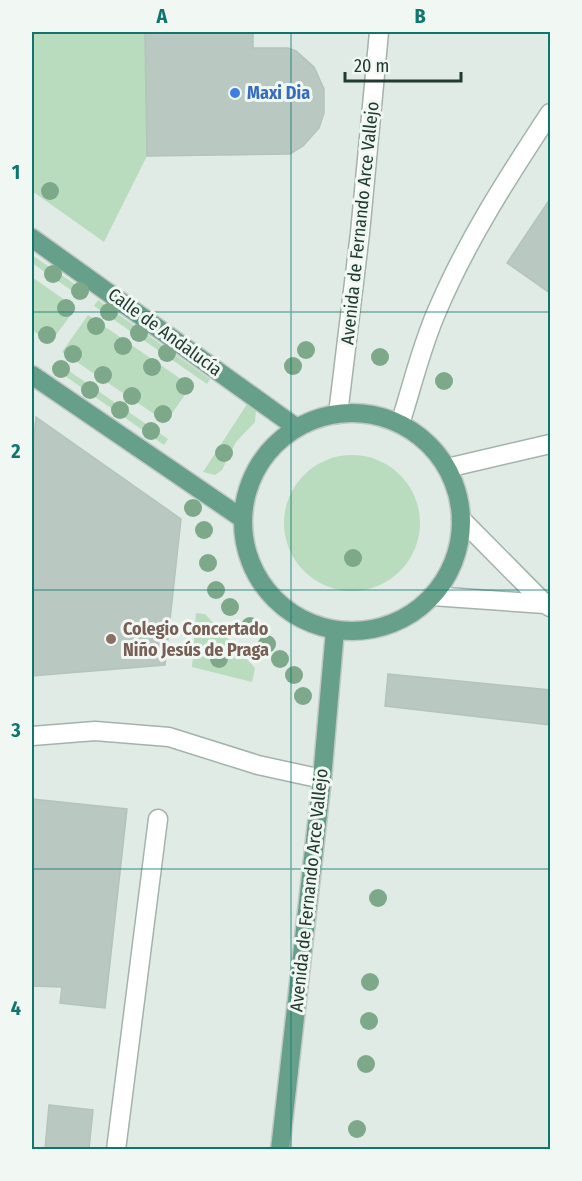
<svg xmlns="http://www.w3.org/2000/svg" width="582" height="1181" font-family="'Fira Sans Condensed',sans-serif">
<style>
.green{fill:#b9dcbf}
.building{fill:#b9c8c0;stroke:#b3c4bb;stroke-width:1.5}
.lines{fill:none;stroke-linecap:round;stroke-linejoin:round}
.minor-casing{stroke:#a3b3ab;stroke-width:21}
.major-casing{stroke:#c1c8c5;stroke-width:21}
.minor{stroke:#fff;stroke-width:18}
.major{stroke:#66a08a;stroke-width:18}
.tree{fill:#7da88a}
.grid{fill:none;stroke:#0f766e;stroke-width:1.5;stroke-opacity:0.55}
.shop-dot{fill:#3f7fe0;stroke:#f1f7f3;stroke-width:2}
.education-dot{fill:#8d6e63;stroke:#f1f7f3;stroke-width:2}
.labels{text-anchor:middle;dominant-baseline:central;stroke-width:6;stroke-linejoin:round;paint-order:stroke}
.shop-label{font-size:18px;font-weight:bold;fill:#366cbe;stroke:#f1f7f3;text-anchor:start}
.street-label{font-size:18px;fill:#213b31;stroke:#f1f7f3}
.education-label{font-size:18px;font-weight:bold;fill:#785e54;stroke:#f1f7f3;text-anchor:start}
.neatline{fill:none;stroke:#0f766e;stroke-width:2}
.grid-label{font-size:20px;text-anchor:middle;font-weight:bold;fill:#0f766e}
</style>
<rect width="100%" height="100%" fill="#e0ebe5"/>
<path class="green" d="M 32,32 L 145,32 L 147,156 L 104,242 L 32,191 Z
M 32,255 L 85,291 L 81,297 L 32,263 Z
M 32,277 L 76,308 L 50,343 L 32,330 Z
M 98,300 L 210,379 L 207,384 L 94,306 Z
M 88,315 L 191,386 L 166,422 L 62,352 Z
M 56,362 L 168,439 L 164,445 L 52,367 Z
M 247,404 L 256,410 L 255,422 L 236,442 L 222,470 L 215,475 L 203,472 Z
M284 523a68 68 0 1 1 136 0a68 68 0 1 1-136 0Z
M 196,613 L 205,614 L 255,668 L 252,682 L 192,667 Z"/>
<path class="building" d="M 145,32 L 253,32 L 253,48 L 288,48 L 296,51 L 314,67 L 324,89 L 324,113 L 319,128 L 303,146 L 290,154 L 147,156 Z
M 550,199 L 550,293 L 507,263 Z
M 36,417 L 181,519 L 165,665 L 32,676 L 32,456 Z
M 388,674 L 550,690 L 550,725 L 385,706 Z
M 32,799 L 127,809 L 105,1008 L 60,1003 L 62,987 L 32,986 Z
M 49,1105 L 93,1110 L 89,1149 L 45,1149 Z"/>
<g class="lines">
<defs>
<path id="minor" d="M 338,414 L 360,233 L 379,32
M 400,424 C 412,387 421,347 437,311 C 467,240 508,177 550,113
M 447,468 L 550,444
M 461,519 L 545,604 L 550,607
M 432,596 L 545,604
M 32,736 L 95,731 L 169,737 L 258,765 L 322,779
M 116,1150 L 158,819"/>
<path id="major" d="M 32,238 L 297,428
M 32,375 L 243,519
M243 522a109 109 0 1 1 218 0a109 109 0 1 1-218 0Z
M 280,1150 L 322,779 L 335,630"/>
</defs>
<use href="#minor" class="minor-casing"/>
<use href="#major" class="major-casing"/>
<use href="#minor" class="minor"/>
<use href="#major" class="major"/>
</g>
<g class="tree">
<circle cx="50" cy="191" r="9"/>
<circle cx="53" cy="274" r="9"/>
<circle cx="80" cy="291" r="9"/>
<circle cx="66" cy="308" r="9"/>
<circle cx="109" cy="312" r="9"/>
<circle cx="96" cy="326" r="9"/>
<circle cx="139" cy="333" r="9"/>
<circle cx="47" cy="335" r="9"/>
<circle cx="123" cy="346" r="9"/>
<circle cx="306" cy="350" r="9"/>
<circle cx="167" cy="353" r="9"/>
<circle cx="73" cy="354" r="9"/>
<circle cx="380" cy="357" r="9"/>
<circle cx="293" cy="366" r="9"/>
<circle cx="152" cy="367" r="9"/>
<circle cx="61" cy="369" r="9"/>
<circle cx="103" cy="375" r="9"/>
<circle cx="444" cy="381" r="9"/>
<circle cx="185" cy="386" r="9"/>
<circle cx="90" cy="390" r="9"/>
<circle cx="132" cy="396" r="9"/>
<circle cx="120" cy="410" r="9"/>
<circle cx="163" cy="414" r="9"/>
<circle cx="151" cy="431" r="9"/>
<circle cx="224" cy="453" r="9"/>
<circle cx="193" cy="508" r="9"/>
<circle cx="204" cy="530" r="9"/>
<circle cx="353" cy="558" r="9"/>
<circle cx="208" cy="563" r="9"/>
<circle cx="216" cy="590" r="9"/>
<circle cx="230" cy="607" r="9"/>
<circle cx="250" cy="626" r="9"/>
<circle cx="267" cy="644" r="9"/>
<circle cx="219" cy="659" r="9"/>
<circle cx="280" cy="659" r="9"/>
<circle cx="294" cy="675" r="9"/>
<circle cx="303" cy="696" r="9"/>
<circle cx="378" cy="898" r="9"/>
<circle cx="370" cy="982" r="9"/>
<circle cx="369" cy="1021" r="9"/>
<circle cx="366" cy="1064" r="9"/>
<circle cx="357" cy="1129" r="9"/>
</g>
<path class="grid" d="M 291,32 L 291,1150M 32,312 L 550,312M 32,590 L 550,590M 32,869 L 550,869"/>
<circle class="shop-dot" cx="235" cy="93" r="6"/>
<circle class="education-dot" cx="111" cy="639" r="6"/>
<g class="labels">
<g class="shop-label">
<text x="247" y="93">Maxi Dia</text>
</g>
<g class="street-label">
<text transform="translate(360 223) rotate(-84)">Avenida de Fernando Arce Vallejo</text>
<text transform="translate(165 332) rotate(36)">Calle de Andalucía</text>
<text transform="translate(309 890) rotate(-84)">Avenida de Fernando Arce Vallejo</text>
</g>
<g class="education-label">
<text x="123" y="629">Colegio Concertado<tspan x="123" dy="21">Niño Jesús de Praga</tspan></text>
</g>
</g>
<rect width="582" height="1181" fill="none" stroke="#f1f7f3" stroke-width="66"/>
<path d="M345 72v9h116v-9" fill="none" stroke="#213b31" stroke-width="3"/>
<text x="354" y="72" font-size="18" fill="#213b31" stroke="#f1f7f3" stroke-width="4.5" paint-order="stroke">20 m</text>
<rect x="33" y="33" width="516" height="1115" class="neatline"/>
<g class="grid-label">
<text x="162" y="23">A</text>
<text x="420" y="23">B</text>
<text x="16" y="179">1</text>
<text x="16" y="458">2</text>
<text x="16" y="737">3</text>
<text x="16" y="1015">4</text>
</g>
</svg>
